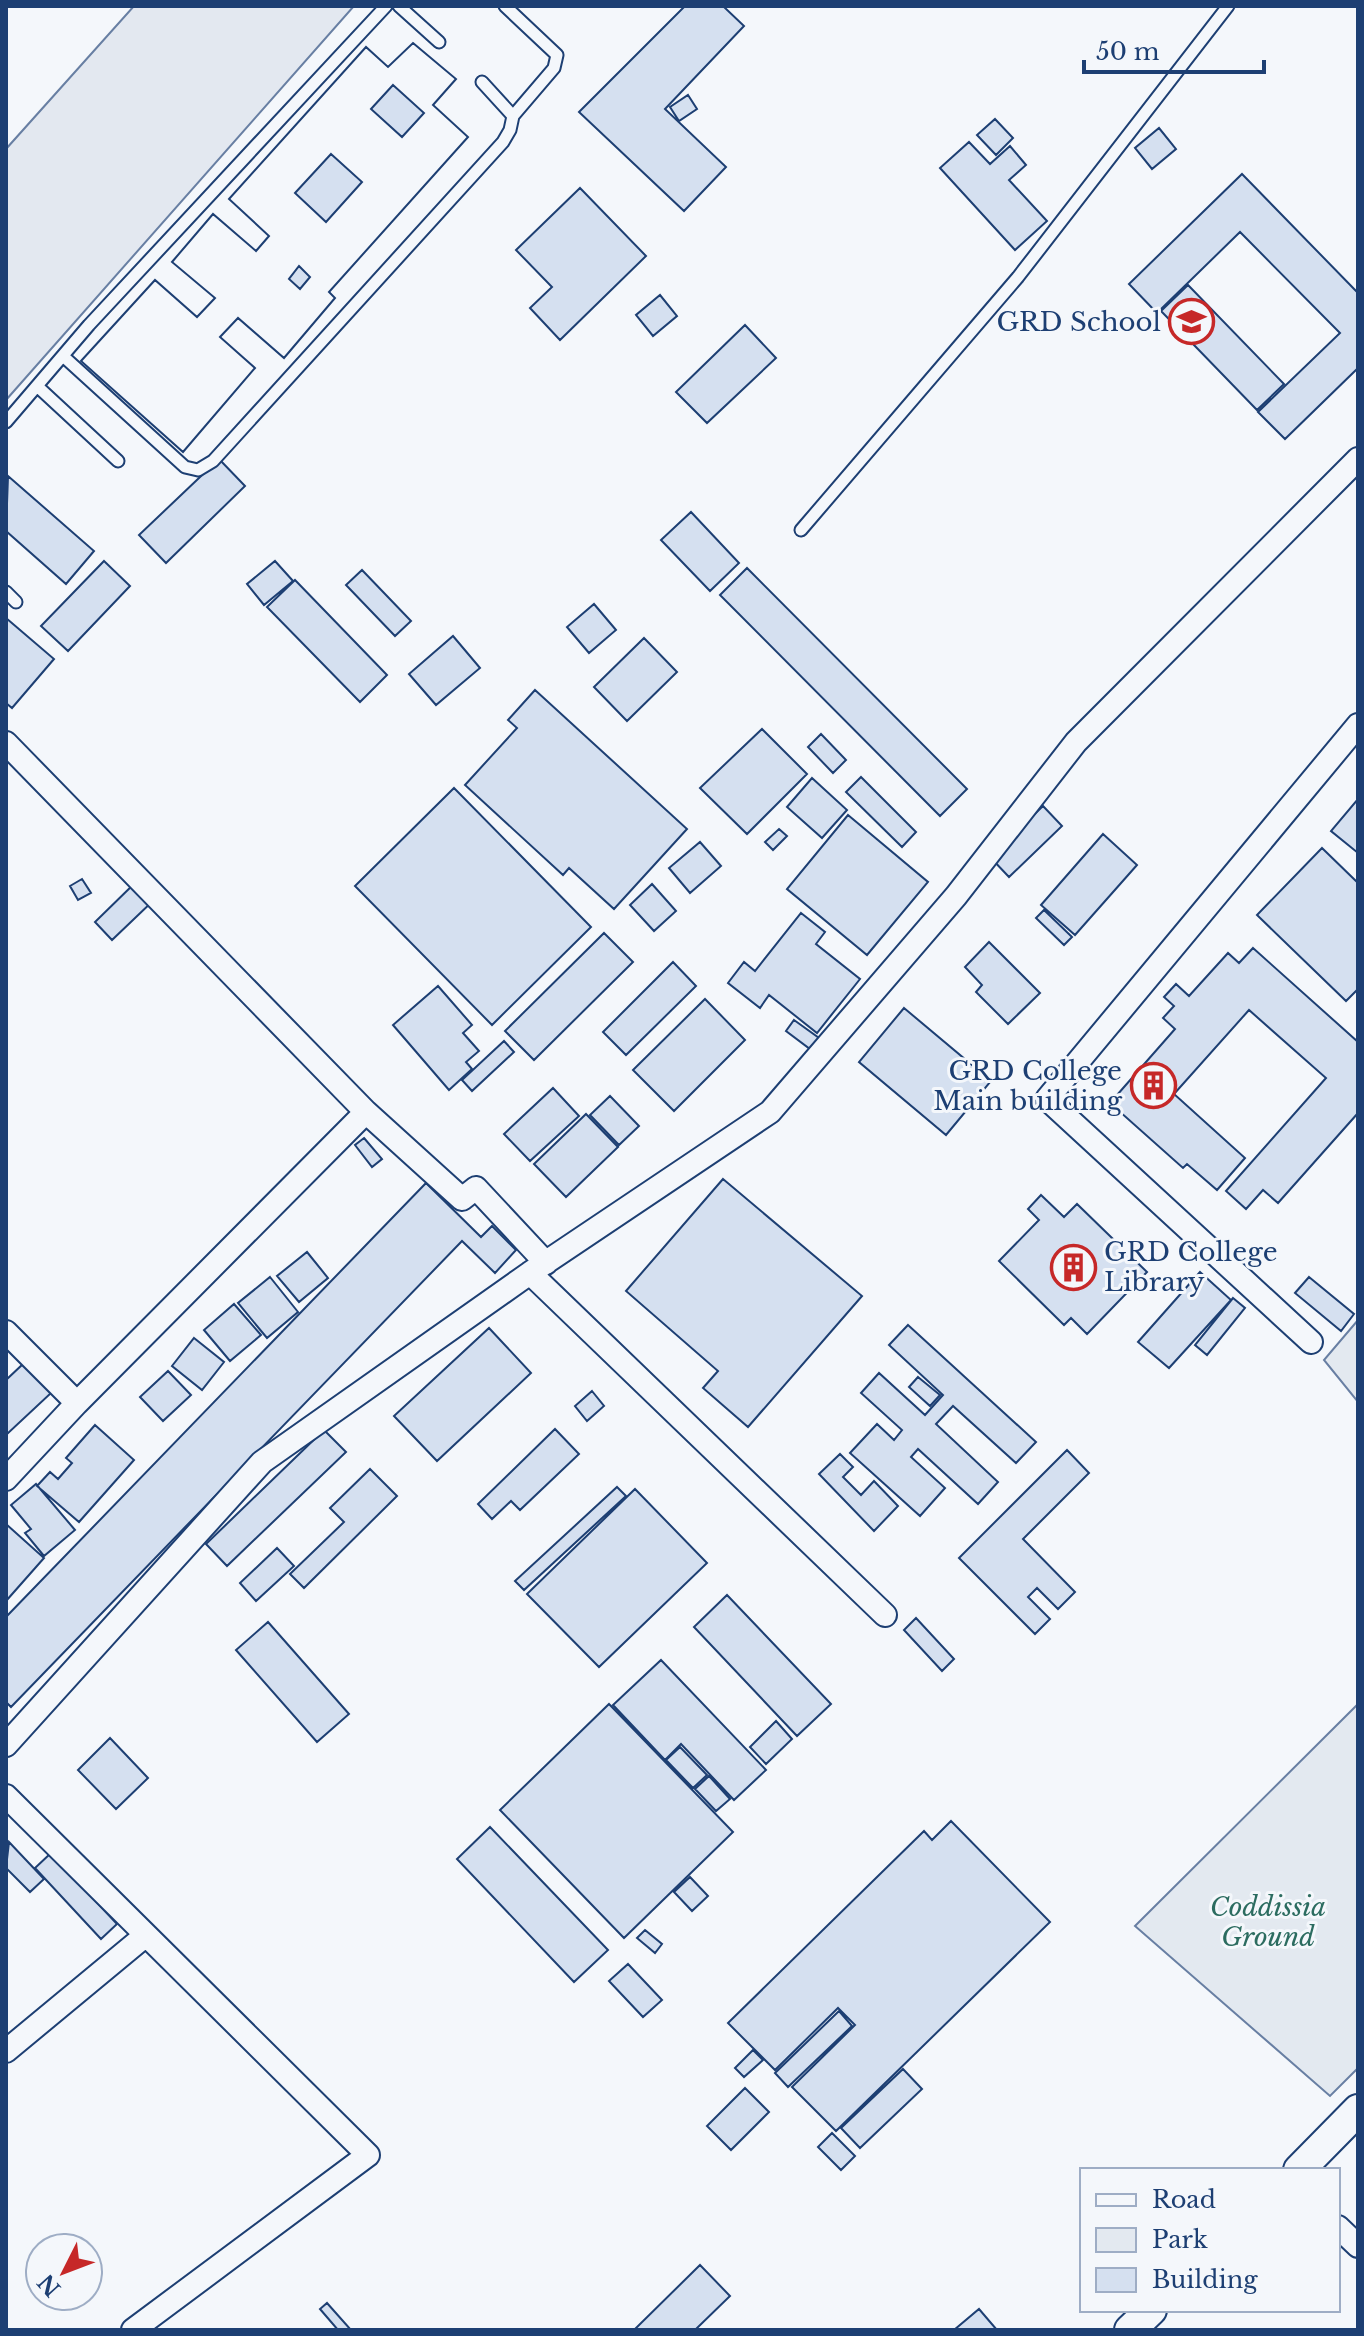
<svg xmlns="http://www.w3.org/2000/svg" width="1364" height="2336" font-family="'Libre Baskerville',serif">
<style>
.green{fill:#e3e9f0;stroke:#687fa3;stroke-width:2}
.parking{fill:#e3e8f0;stroke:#687fa3;stroke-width:2}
.building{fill:#d5e0f0;stroke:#1d3f73;stroke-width:2;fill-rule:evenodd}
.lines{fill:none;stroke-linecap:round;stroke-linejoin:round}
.lane-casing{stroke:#1d3f73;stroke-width:15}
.street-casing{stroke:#1d3f73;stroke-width:26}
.secondary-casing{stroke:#1d3f73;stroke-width:34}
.lane{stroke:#f4f7fb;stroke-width:11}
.street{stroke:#f4f7fb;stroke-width:22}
.secondary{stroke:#f4f7fb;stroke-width:30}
.labels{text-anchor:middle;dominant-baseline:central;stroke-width:6;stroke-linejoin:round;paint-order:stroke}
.poi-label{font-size:26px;fill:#1d3f73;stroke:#f4f7fb;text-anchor:end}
.park-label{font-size:26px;font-style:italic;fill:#2c6c60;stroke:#f4f7fb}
</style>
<rect width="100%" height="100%" fill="#f4f7fb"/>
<path class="green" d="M 1358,1320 L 1358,1402 L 1324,1360 Z
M 1358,1704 L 1358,2068 L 1330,2096 L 1135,1926 Z"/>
<path class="parking" d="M 134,6 L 354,6 L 6,400 L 6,149 Z"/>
<path class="building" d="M 685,6 L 723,6 L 744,26 L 665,109 L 726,167 L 684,211 L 579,112 Z
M 413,43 L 456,79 L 433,105 L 468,137 L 329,292 L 335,298 L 284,358 L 238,318 L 220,337 L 255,368 L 183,452 L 81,361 L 155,280 L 197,317 L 215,298 L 172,262 L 213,214 L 256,251 L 269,236 L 229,199 L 366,47 L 388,67 ZM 393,85 L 424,113 L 402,137 L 371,109 ZM 331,154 L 362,182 L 326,222 L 295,193 ZM 299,266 L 310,277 L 300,289 L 289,279 Z
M 413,43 L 456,79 L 433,105 L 468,137 L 329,292 L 335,298 L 284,358 L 238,318 L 220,337 L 255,368 L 183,452 L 81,361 L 155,280 L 197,317 L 215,298 L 172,262 L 213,214 L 256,251 L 269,236 L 229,199 L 366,47 L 388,67 Z
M 688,95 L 697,109 L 679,121 L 670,107 Z
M 995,119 L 1013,138 L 996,155 L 977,135 Z
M 1159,128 L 1176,149 L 1152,169 L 1135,148 Z
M 969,142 L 990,164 L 1010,146 L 1026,165 L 1009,180 L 1047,221 L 1015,250 L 940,168 Z
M 1242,174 L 1358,293 L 1358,368 L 1285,439 L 1258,412 L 1340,333 L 1240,232 L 1157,313 L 1129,284 Z
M 580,188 L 646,256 L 560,340 L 530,308 L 552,287 L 516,250 Z
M 1188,285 L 1284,384 L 1257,410 L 1161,311 Z
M 660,295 L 677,316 L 653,336 L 636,315 Z
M 745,325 L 776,358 L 707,423 L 676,392 Z
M 219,459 L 245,486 L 166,563 L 139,535 Z
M 8,476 L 94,551 L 66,584 L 6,531 Z
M 691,512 L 739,563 L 710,591 L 661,540 Z
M 104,561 L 130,586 L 68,651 L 41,626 Z
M 275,561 L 293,581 L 264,605 L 247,584 Z
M 747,568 L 967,789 L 940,816 L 720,595 Z
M 362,570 L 411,621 L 395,636 L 346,585 Z
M 295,580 L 387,675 L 360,702 L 267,607 Z
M 594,604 L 616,630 L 589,653 L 567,627 Z
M 6,618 L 54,659 L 12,708 L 6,703 Z
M 453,636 L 480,668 L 436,705 L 409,674 Z
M 644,638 L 677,672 L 627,721 L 594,687 Z
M 535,690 L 687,829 L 614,909 L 569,868 L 563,875 L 465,785 L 517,728 L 508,720 Z
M 762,729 L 807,774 L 747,834 L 700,788 Z
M 821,734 L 846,760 L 833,773 L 808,747 Z
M 861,777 L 916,832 L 902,847 L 846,792 Z
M 812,778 L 847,810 L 822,838 L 787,807 Z
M 454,788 L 591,927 L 492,1025 L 355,886 Z
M 1358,799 L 1358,853 L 1331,831 Z
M 1043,806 L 1062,826 L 1009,877 L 990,857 Z
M 848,815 L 928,882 L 867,955 L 787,889 Z
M 779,829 L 787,836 L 773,850 L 765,842 Z
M 1103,834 L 1137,865 L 1075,935 L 1041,905 Z
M 700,842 L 721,866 L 690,893 L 669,868 Z
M 1322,848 L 1358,883 L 1358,989 L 1346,1001 L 1257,915 Z
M 82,879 L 91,893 L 78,900 L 70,886 Z
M 138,880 L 156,898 L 112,940 L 95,922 Z
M 652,884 L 676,911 L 654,931 L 630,905 Z
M 1044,910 L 1072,937 L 1064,945 L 1036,918 Z
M 801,913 L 825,932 L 816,944 L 860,979 L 817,1033 L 769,995 L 760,1008 L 728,983 L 744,962 L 755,971 Z
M 604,933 L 633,962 L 534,1060 L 505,1031 Z
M 989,942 L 1040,993 L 1008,1024 L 976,992 L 982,985 L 965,967 Z
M 1253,948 L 1358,1042 L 1358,1113 L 1278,1203 L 1263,1190 L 1246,1209 L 1226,1191 L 1326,1078 L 1249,1010 L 1174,1094 L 1245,1158 L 1217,1190 L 1187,1164 L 1183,1168 L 1110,1103 L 1175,1029 L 1163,1018 L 1174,1006 L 1164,997 L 1176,984 L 1189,996 L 1228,953 L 1239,963 Z
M 673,962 L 696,986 L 626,1055 L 603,1032 Z
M 438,986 L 472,1025 L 463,1033 L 479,1051 L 466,1062 L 472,1069 L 449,1090 L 393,1025 Z
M 705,999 L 745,1040 L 674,1111 L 633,1070 Z
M 904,1008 L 991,1081 L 946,1135 L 859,1062 Z
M 794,1020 L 819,1038 L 810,1049 L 786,1031 Z
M 504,1041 L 514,1052 L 472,1091 L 462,1080 Z
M 553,1088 L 579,1116 L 530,1161 L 504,1134 Z
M 610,1096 L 639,1126 L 619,1145 L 590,1115 Z
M 586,1114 L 618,1147 L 566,1197 L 534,1164 Z
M 364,1138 L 382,1159 L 372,1167 L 355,1145 Z
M 723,1179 L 862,1296 L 748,1427 L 703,1388 L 718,1371 L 626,1291 Z
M 426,1183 L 481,1237 L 492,1226 L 516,1250 L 495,1273 L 462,1241 L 11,1707 L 6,1702 L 6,1617 Z
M 1041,1195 L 1064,1217 L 1077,1204 L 1147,1272 L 1087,1334 L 1071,1318 L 1064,1325 L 999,1261 L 1039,1220 L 1028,1209 Z
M 307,1252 L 328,1278 L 299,1302 L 277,1276 Z
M 1200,1272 L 1231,1300 L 1169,1368 L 1138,1342 Z
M 270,1277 L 298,1312 L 267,1338 L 238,1303 Z
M 1309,1277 L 1354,1314 L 1341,1331 L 1295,1293 Z
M 1233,1298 L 1245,1308 L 1207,1355 L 1195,1345 Z
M 234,1304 L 261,1335 L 230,1361 L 204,1330 Z
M 908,1325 L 1036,1442 L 1016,1463 L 953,1406 L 936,1424 L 998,1482 L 978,1504 L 918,1449 L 911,1457 L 945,1488 L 920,1516 L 850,1453 L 877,1424 L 894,1440 L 902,1430 L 861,1393 L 879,1373 L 925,1415 L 943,1395 L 889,1345 Z
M 489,1328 L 531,1373 L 437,1461 L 394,1416 Z
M 194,1338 L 224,1362 L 202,1390 L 172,1366 Z
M 23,1364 L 51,1393 L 6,1435 L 6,1380 Z
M 168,1371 L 191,1395 L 163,1421 L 140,1397 Z
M 918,1377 L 940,1395 L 930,1406 L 909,1387 Z
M 592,1391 L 604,1406 L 587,1421 L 575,1406 Z
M 95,1425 L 134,1460 L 79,1522 L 37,1486 L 50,1472 L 58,1479 L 72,1463 L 66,1458 Z
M 555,1429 L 579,1454 L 520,1510 L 511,1501 L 492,1519 L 478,1504 Z
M 324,1430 L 346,1452 L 227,1566 L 206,1544 Z
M 1067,1450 L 1089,1473 L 1023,1539 L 1075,1592 L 1058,1609 L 1037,1588 L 1028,1597 L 1050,1619 L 1035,1634 L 959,1558 Z
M 840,1454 L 853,1467 L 843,1477 L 861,1495 L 874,1481 L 898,1506 L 874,1531 L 819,1474 Z
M 370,1469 L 397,1496 L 304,1588 L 290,1574 L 344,1522 L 330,1508 Z
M 36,1484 L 75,1530 L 44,1556 L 25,1533 L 31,1529 L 11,1505 Z
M 617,1487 L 626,1496 L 524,1590 L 515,1581 Z
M 635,1489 L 707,1563 L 599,1667 L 527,1594 Z
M 6,1524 L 44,1558 L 6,1601 Z
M 277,1548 L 294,1566 L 256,1601 L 240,1583 Z
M 727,1595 L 831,1704 L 797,1736 L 694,1627 Z
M 916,1618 L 954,1659 L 942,1671 L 904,1630 Z
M 268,1622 L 349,1714 L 317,1742 L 236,1650 Z
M 661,1660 L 766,1770 L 734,1800 L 681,1744 L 665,1760 L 613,1705 Z
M 609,1704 L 733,1832 L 624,1938 L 500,1810 Z
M 776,1721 L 792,1739 L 766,1764 L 750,1747 Z
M 110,1738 L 148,1778 L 116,1809 L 78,1770 Z
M 680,1747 L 707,1775 L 693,1788 L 666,1760 Z
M 709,1776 L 730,1799 L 716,1811 L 695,1789 Z
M 951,1821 L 1050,1922 L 836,2131 L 792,2087 L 855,2025 L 838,2008 L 775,2070 L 728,2023 L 924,1831 L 932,1840 Z
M 490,1827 L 608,1950 L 574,1982 L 457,1859 Z
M 9,1842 L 44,1879 L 30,1892 L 6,1868 Z
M 51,1853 L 117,1924 L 101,1939 L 35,1868 Z
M 690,1877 L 708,1896 L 692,1911 L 674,1892 Z
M 645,1930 L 662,1944 L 655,1953 L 637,1938 Z
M 628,1964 L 662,2000 L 643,2017 L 609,1981 Z
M 839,2011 L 852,2026 L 788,2087 L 775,2073 Z
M 753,2050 L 763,2060 L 744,2077 L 735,2068 Z
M 903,2069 L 922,2089 L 860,2148 L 841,2128 Z
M 745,2088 L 769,2112 L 731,2150 L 707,2126 Z
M 832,2133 L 855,2156 L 841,2170 L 818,2147 Z
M 700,2265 L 730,2296 L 695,2330 L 634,2330 Z
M 327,2303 L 351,2330 L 338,2330 L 320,2309 Z
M 979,2309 L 997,2330 L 954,2330 Z"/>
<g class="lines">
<defs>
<path id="lane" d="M 399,6 L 439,42
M 505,6 L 557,55 L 554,68 L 513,116
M 63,356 L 185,467 L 198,470 L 213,461 L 503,142 L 510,130 L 513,116 L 482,82
M 37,386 L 118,461
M 6,422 L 89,325 L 386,6
M 801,530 L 1018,277 L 1228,6
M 6,592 L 16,602"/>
<path id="street" d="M 6,743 L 366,1112
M 530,1273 L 885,1615
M 6,1332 L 77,1403 L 6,1479
M 1311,1342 L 1047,1099 L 1358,725
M 77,1403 L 366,1112 L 462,1199 L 476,1188 L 546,1263
M 6,1745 L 262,1462 L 530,1273 L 770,1112 L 956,896 L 1076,742 L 1358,459
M 6,1796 L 368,2155 L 133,2330
M 6,2051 L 146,1935
M 1338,2227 L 1358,2246"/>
<path id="secondary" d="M 1299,2170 L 1358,2110
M 1130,2330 L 1151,2310"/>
</defs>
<use href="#lane" class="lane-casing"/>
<use href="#street" class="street-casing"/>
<use href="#secondary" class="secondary-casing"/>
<use href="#lane" class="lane"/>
<use href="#street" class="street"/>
<use href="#secondary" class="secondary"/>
</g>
<defs>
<symbol id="school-ring" viewBox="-11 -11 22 22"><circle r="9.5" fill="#f4f7fb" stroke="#c62828" stroke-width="1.5"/><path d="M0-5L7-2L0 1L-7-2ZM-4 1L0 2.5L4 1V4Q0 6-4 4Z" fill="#c62828"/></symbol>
<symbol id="building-ring" viewBox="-11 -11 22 22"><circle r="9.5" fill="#f4f7fb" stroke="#c62828" stroke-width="1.5"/><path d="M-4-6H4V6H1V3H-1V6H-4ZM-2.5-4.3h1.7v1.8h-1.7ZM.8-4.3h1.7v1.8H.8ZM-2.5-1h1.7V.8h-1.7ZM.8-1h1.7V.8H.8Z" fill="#c62828"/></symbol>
</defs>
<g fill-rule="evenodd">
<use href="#school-ring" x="1166" y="296" width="51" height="51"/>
<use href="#building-ring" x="1128" y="1060" width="51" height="51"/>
<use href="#building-ring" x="1048" y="1242" width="51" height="51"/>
</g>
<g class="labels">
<g class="poi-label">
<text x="1161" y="322">GRD School</text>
<text x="1122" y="1071">GRD College<tspan x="1122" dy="30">Main building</tspan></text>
<text x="1104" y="1252" text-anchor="start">GRD College<tspan x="1104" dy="30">Library</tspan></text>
</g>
<g class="park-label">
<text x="1268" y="1907">Coddissia<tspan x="1268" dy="30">Ground</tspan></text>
</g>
</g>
<rect width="1364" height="2336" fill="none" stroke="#1d3f73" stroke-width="16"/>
<rect x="1080" y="2168" width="260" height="144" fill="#f4f7fb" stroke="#9eadc5" stroke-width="2"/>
<rect x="1096" y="2194" width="40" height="12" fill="#f4f7fb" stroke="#9eadc5" stroke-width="2"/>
<text x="1152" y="2208" font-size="24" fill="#1d3f73">Road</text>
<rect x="1096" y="2228" width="40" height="24" fill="#e3e9f0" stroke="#9eadc5" stroke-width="2"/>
<text x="1152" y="2248" font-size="24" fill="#1d3f73">Park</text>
<rect x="1096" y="2268" width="40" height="24" fill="#d5e0f0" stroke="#9eadc5" stroke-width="2"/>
<text x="1152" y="2288" font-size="24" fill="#1d3f73">Building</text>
<g transform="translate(64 2272) rotate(228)"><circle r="38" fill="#f4f7fb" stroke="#9eadc5" stroke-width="2"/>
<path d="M0-6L14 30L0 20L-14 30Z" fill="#c62828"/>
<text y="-12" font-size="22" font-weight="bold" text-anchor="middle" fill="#1d3f73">N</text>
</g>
<path d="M1084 60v12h180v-12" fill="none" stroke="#1d3f73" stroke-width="4"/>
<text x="1096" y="60" font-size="24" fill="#1d3f73" stroke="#f4f7fb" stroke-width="6" paint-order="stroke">50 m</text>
</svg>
